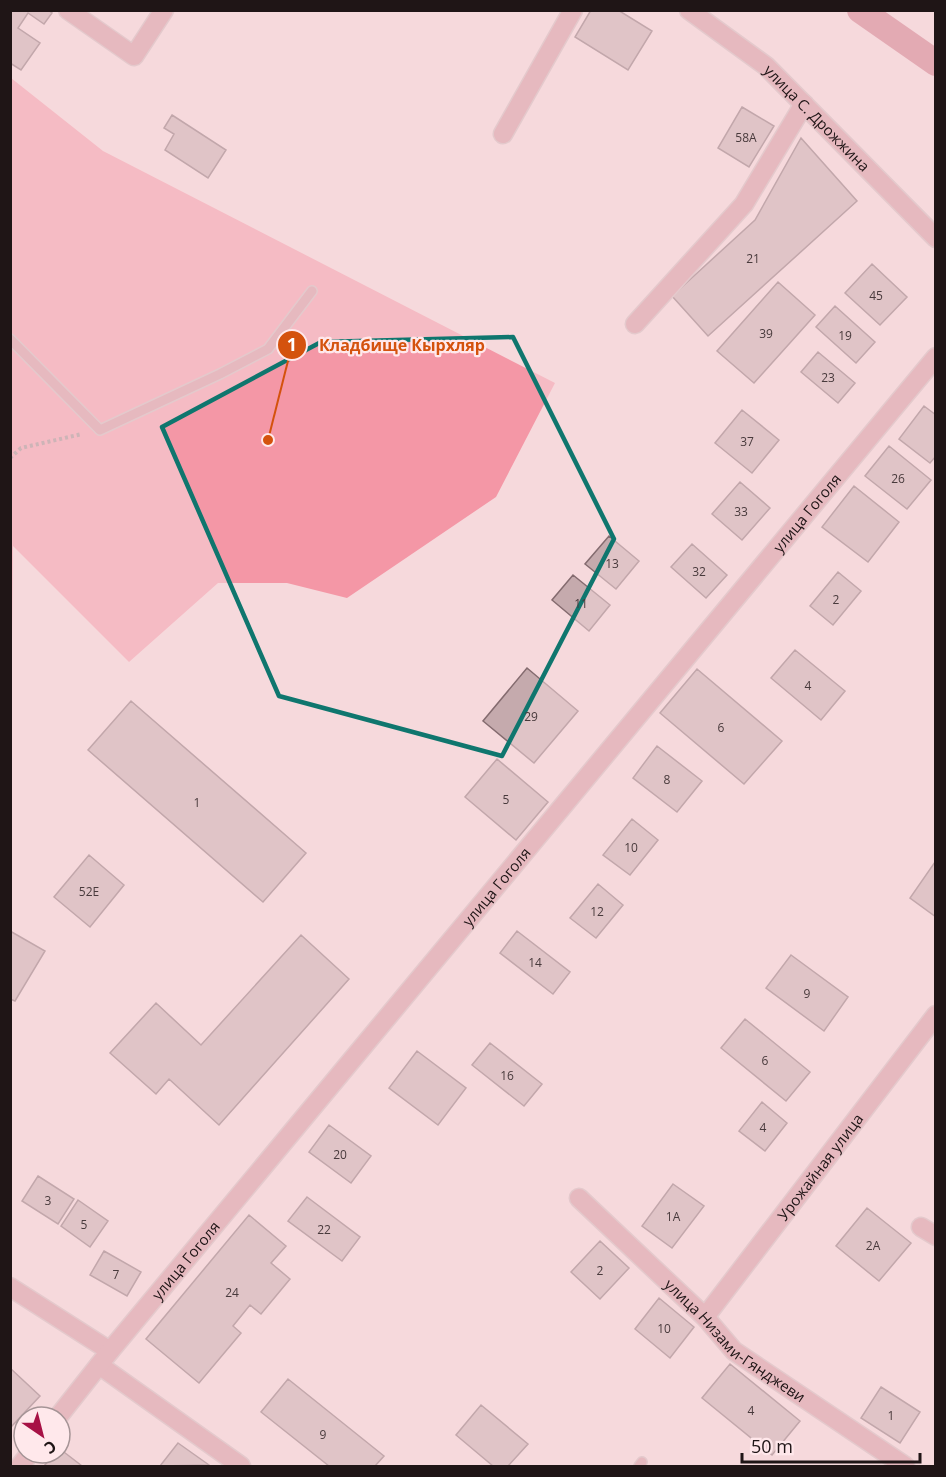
<svg xmlns="http://www.w3.org/2000/svg" width="946" height="1477" font-family="'Open Sans',sans-serif">
<style>
.green{fill:#f497a6}
.lines{fill:none;stroke-linecap:round;stroke-linejoin:round}
.canal{stroke:#cc7282;stroke-width:26}
.building{fill:#c5aaad;stroke:#846b6f;stroke-width:1.5}
.service-casing{stroke:#cfb6b8;stroke-width:12}
.minor-casing{stroke:#cfb6b8;stroke-width:21}
.path{stroke:#9c8789;stroke-width:4;stroke-dasharray:3 3;stroke-linecap:butt}
.service{stroke:#d2929c;stroke-width:9}
.minor{stroke:#d2929c;stroke-width:18}
.marked{fill:none;stroke:#0f766e;stroke-width:4.5;stroke-linejoin:round}
.labels{text-anchor:middle;dominant-baseline:central;stroke-width:4.5;stroke-linejoin:round;paint-order:stroke}
.number-label{font-size:12px;fill:#483a3c}
.street-label{font-size:15px;fill:#1f1516;stroke:#ffe8eb}
.leader{fill:none;stroke:#d4520d;stroke-width:2}
.callout-dot{fill:#d4520d;stroke:#ffe8eb;stroke-width:2}
.mark-label{font-size:18px;text-anchor:middle;font-weight:bold;fill:#fff}
.callout-label{font-size:16px;text-anchor:middle;font-weight:bold;fill:#d4520d;stroke:#ffe8eb;stroke-width:4.5;stroke-linejoin:round;paint-order:stroke}
</style>
<rect width="100%" height="100%" fill="#f6d9dc"/>
<path class="green" d="M 11,78 L 103,151 L 555,383 L 496,497 L 347,598 L 287,583 L 218,583 L 129,662 L 13,546 L 11,733 Z"/>
<g class="lines">
<path class="canal" d="M 860,10 L 936,63"/>
</g>
<path class="building" d="M 10,10 L 48,10 L 52,13 L 44,24 L 28,13 L 18,28 L 40,43 L 21,70 L 10,63 Z
M 591,10 L 618,10 L 652,31 L 628,70 L 575,37 Z
M 742,107 L 774,126 L 749,167 L 718,148 Z
M 172,115 L 226,150 L 208,178 L 165,150 L 174,134 L 164,128 Z
M 801,138 L 857,201 L 708,336 L 672,296 L 755,220 Z
M 872,264 L 907,297 L 880,325 L 845,293 Z
M 778,282 L 815,315 L 754,383 L 717,351 Z
M 835,306 L 875,342 L 856,363 L 816,327 Z
M 818,352 L 855,383 L 838,403 L 801,372 Z
M 924,406 L 936,415 L 936,456 L 930,463 L 899,439 Z
M 742,410 L 779,440 L 752,473 L 715,443 Z
M 889,446 L 931,480 L 907,509 L 865,476 Z
M 740,482 L 770,508 L 742,540 L 712,514 Z
M 854,486 L 899,522 L 868,562 L 822,527 Z
M 609,536 L 639,561 L 616,589 L 585,564 Z
M 692,544 L 727,575 L 706,598 L 671,567 Z
M 838,572 L 861,591 L 833,625 L 810,606 Z
M 573,575 L 610,605 L 589,631 L 552,600 Z
M 795,650 L 845,691 L 821,720 L 771,678 Z
M 527,668 L 578,711 L 534,763 L 483,721 Z
M 697,669 L 782,741 L 744,784 L 660,713 Z
M 131,701 L 306,853 L 263,902 L 88,750 Z
M 657,746 L 702,781 L 677,812 L 633,778 Z
M 497,759 L 548,802 L 516,840 L 465,797 Z
M 632,819 L 658,840 L 630,875 L 603,855 Z
M 89,855 L 124,885 L 90,927 L 54,897 Z
M 935,862 L 936,862 L 936,917 L 910,898 Z
M 598,884 L 623,905 L 596,938 L 570,918 Z
M 10,931 L 45,951 L 15,1001 L 10,999 Z
M 517,931 L 570,972 L 553,994 L 500,953 Z
M 301,935 L 349,979 L 219,1125 L 169,1079 L 156,1094 L 110,1053 L 156,1003 L 201,1045 Z
M 791,955 L 848,997 L 824,1031 L 766,988 Z
M 745,1019 L 810,1072 L 786,1101 L 721,1048 Z
M 490,1043 L 542,1084 L 524,1106 L 472,1065 Z
M 417,1051 L 466,1088 L 438,1125 L 389,1088 Z
M 762,1102 L 787,1123 L 765,1151 L 739,1131 Z
M 329,1125 L 371,1156 L 351,1183 L 309,1152 Z
M 38,1176 L 74,1199 L 58,1224 L 22,1201 Z
M 673,1184 L 704,1206 L 672,1248 L 642,1226 Z
M 307,1197 L 360,1237 L 342,1261 L 288,1221 Z
M 78,1200 L 108,1221 L 90,1247 L 61,1226 Z
M 867,1208 L 911,1243 L 879,1281 L 836,1246 Z
M 249,1215 L 286,1246 L 271,1263 L 290,1279 L 261,1314 L 250,1305 L 233,1326 L 241,1333 L 199,1383 L 146,1339 Z
M 600,1241 L 629,1268 L 600,1299 L 571,1272 Z
M 104,1251 L 141,1272 L 127,1296 L 90,1275 Z
M 659,1298 L 694,1327 L 670,1358 L 635,1329 Z
M 730,1364 L 800,1421 L 772,1455 L 702,1398 Z
M 10,1368 L 40,1396 L 10,1428 Z
M 288,1379 L 384,1456 L 375,1466 L 329,1466 L 261,1412 Z
M 881,1387 L 920,1412 L 900,1443 L 861,1418 Z
M 481,1405 L 528,1444 L 508,1466 L 493,1466 L 456,1435 Z
M 178,1443 L 209,1465 L 160,1466 Z
M 60,1449 L 82,1466 L 44,1466 L 55,1453 L 60,1453 Z"/>
<g class="lines">
<defs>
<path id="service" d="M 10,339 L 100,430 L 220,374 L 268,349 L 312,291
M 639,1466 L 642,1462"/>
<g id="minor">
<path d="M 68,10 L 134,56 L 164,10"/>
<path id="s1" d="M 689,10 L 766,66 L 936,238"/>
<path d="M 503,134 L 573,10"/>
<path d="M 635,324 L 744,204 L 804,104"/>
<path id="s2" d="M 579,1198 L 705,1317 L 734,1351 L 905,1466"/>
<path d="M 921,1227 L 936,1236"/>
<path d="M 10,1287 L 110,1351"/>
<path id="s3" d="M 705,1317 L 936,1015"/>
<path d="M 99,1365 L 241,1466"/>
<path id="s4" d="M 58,1417 L 110,1351 L 936,357"/>
<path d="M 20,1466 L 30,1453"/>
</g>
</defs>
<use href="#service" class="service-casing"/>
<use href="#minor" class="minor-casing"/>
<path class="path" d="M 10,458 L 21,448 L 82,434"/>
<use href="#service" class="service"/>
<use href="#minor" class="minor"/>
</g>
<path d="M0 0H946V1477H0ZM 513,337 L 614,539 L 502,756 L 279,696 L 162,427 L 321,342 Z" fill="#f6d9dc" fill-opacity=".55" fill-rule="evenodd"/>
<path class="marked" d="M 513,337 L 614,539 L 502,756 L 279,696 L 162,427 L 321,342 Z"/>
<g class="labels">
<g class="number-label">
<text x="746" y="137">58А</text>
<text x="753" y="258">21</text>
<text x="876" y="295">45</text>
<text x="766" y="333">39</text>
<text x="845" y="335">19</text>
<text x="828" y="377">23</text>
<text x="747" y="441">37</text>
<text x="898" y="478">26</text>
<text x="741" y="511">33</text>
<text x="612" y="563">13</text>
<text x="699" y="571">32</text>
<text x="836" y="599">2</text>
<text x="581" y="603">11</text>
<text x="808" y="685">4</text>
<text x="531" y="716">29</text>
<text x="721" y="727">6</text>
<text x="667" y="779">8</text>
<text x="506" y="799">5</text>
<text x="197" y="802">1</text>
<text x="631" y="847">10</text>
<text x="89" y="891">52Е</text>
<text x="597" y="911">12</text>
<text x="535" y="962">14</text>
<text x="807" y="993">9</text>
<text x="765" y="1060">6</text>
<text x="507" y="1075">16</text>
<text x="763" y="1127">4</text>
<text x="340" y="1154">20</text>
<text x="48" y="1200">3</text>
<text x="673" y="1216">1А</text>
<text x="84" y="1224">5</text>
<text x="324" y="1229">22</text>
<text x="873" y="1245">2А</text>
<text x="600" y="1270">2</text>
<text x="116" y="1274">7</text>
<text x="232" y="1292">24</text>
<text x="664" y="1328">10</text>
<text x="751" y="1410">4</text>
<text x="891" y="1415">1</text>
<text x="323" y="1434">9</text>
</g>
<g class="street-label">
<text stroke="none"><textPath href="#s1" startOffset="168">улица С. Дрожжина</textPath></text>
<text stroke="none"><textPath href="#s4" startOffset="1174">улица Гоголя</textPath></text>
<text stroke="none"><textPath href="#s4" startOffset="688">улица Гоголя</textPath></text>
<text stroke="none"><textPath href="#s3" startOffset="189">Урожайная улица</textPath></text>
<text stroke="none"><textPath href="#s4" startOffset="202">улица Гоголя</textPath></text>
<text stroke="none"><textPath href="#s2" startOffset="212">улица Низами-Гянджеви</textPath></text>
</g>
</g>
<path class="leader" d="M268 440L292 345"/>
<g class="callout-dot">
<circle cx="268" cy="440" r="6"/>
<circle cx="292" cy="345" r="15"/>
</g>
<g class="mark-label">
<text x="292" y="351">1</text>
</g>
<g class="callout-label">
<text x="402" y="351">Кладбище Кырхляр</text>
</g>
<rect width="946" height="1477" fill="none" stroke="#1f1516" stroke-width="24"/>
<g transform="translate(42 1435) rotate(145)"><circle r="28" fill="#ffe8eb" stroke="#a59496" stroke-width="1.5"/>
<path d="M0-4.5L10 22L0 15L-10 22Z" fill="#a71145"/>
<text y="-9" font-size="16" font-weight="bold" text-anchor="middle" fill="#1f1516">С</text>
</g>
<path d="M742 1453v9h178v-9" fill="none" stroke="#1f1516" stroke-width="3"/>
<text x="751" y="1453" font-size="18" fill="#1f1516" stroke="#ffe8eb" stroke-width="4.5" paint-order="stroke">50 m</text>
</svg>
